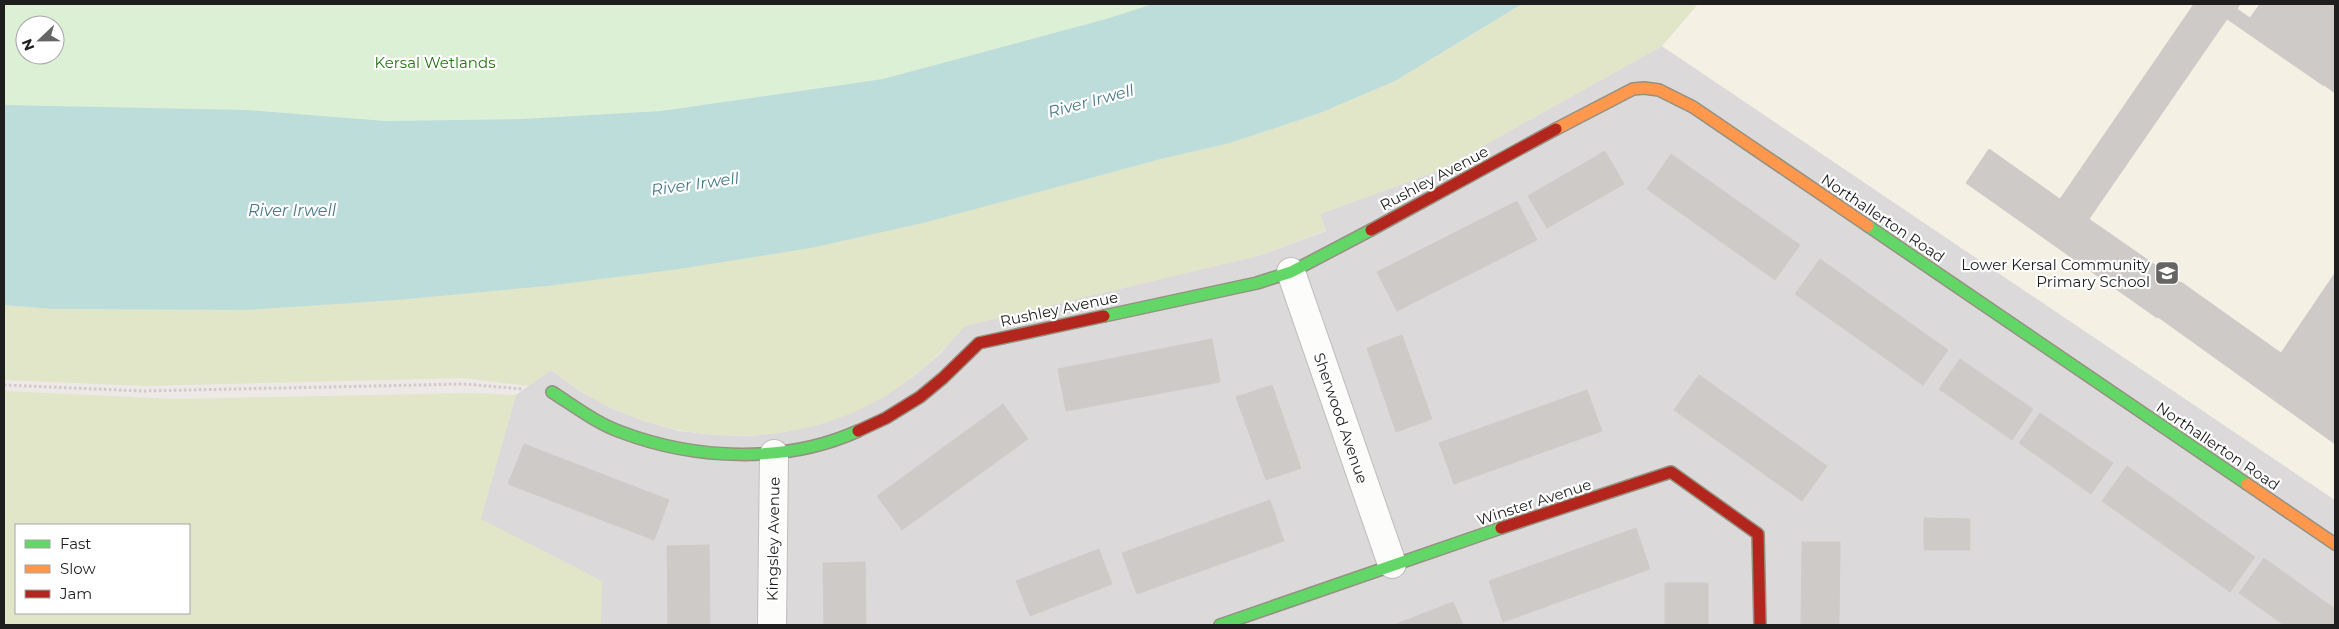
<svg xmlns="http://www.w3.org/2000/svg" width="2339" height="629" font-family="Montserrat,sans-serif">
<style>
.residential{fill:#dbd9d9}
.education{fill:#f5f0e4}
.grass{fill:#e1e6c8;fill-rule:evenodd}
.park{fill:#dcf0d5;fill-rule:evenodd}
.water{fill:#bddddb}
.building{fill:#cdcac8;stroke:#cfcbc9}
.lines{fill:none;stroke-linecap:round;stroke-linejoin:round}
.street-casing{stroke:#bfbebd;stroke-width:30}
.fast-casing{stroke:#959181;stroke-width:14}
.slow-casing{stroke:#959181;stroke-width:14}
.jam-casing{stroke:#959181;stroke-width:14}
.path{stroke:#d5c8ca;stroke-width:3;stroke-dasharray:2.5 2.5;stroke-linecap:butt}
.street{stroke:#fcfcfb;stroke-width:28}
.fast{stroke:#63d668;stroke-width:11}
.slow{stroke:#ff974d;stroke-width:11}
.jam{stroke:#b3261e;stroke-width:11}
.labels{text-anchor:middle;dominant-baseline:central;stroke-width:4.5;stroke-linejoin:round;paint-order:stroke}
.park-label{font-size:15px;fill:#277415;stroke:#fff}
.street-label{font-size:15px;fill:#1e1e1e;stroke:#fff}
.poi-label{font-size:15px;fill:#1e1e1e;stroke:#fff;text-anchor:end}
.water-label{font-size:16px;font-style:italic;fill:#467988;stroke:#fff}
</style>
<rect width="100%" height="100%" fill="#ece9e7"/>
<path class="residential" d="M 1662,46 L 2335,500 L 2335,625 L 601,625 L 601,581 L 480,519 L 516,395 L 551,370 L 580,391 L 611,408 L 644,421 L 679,431 L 715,435 L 750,436 L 785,432 L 820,424 L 853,412 L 885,396 L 914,376 L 941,353 L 964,326 L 1261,255 L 1326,231 L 1320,214 L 1438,171 Z"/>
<path class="education" d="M 1698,4 L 2335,4 L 2335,500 L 1662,46 Z"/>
<path class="grass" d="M 1522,4 L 1698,4 L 1662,46 L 1438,171 L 1320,214 L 1326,230 L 1261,255 L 965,326 C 941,353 916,377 885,396 C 803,445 698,448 612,408 C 590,398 570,384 551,370 L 529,386 L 463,378 L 146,386 L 4,380 L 4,305 L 52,309 L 245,310 L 1003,200 L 1161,159 L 1230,143 L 1320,113 L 1395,81 Z
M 4,391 L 175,399 L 471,393 L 516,395 L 481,519 L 602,581 L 601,625 L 4,625 ZM 16,525 L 189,525 L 189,613 L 16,613 Z"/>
<path class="park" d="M 4,4 L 1153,4 L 1106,19 L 883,79 L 661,111 L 522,119 L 385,121 L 248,110 L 4,105 ZM 25,25 L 55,25 L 55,55 L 25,55 Z"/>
<path class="water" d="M 1153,4 L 1522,4 L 1395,81 L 1320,113 L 1230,143 L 1161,159 L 923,223 L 811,248 L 679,269 L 547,286 L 396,300 L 245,310 L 52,309 L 4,305 L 4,105 L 248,110 L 385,121 L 522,119 L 661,111 L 883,79 L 1106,19 Z"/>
<path class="building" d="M 2194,4 L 2240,4 L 2237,9 L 2250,18 L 2260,4 L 2335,4 L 2335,69 L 2324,86 L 2227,19 L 2089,219 L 2181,283 L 2157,318 L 1966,183 L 1989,149 L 2060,199 Z
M 2335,69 L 2335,93 L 2324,85 Z
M 1605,151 L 1624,184 L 1547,228 L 1528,196 Z
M 1671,154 L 1800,245 L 1775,280 L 1647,189 Z
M 1517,201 L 1537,240 L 1397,311 L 1377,272 Z
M 1820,259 L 1948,350 L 1923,385 L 1795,294 Z
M 2335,273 L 2335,444 L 2158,317 L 2181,282 L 2281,353 Z
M 1402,335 L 1432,419 L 1396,432 L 1367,348 Z
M 1212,339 L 1220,382 L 1066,411 L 1058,369 Z
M 1960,359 L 2033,409 L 2012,440 L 1939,389 Z
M 1699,375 L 1827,466 L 1802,501 L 1674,410 Z
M 1272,385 L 1301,468 L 1266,480 L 1236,397 Z
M 1587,390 L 1602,431 L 1454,484 L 1439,443 Z
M 1003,404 L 1028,439 L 902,530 L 877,496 Z
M 2040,413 L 2113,463 L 2091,494 L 2019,443 Z
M 524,444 L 669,500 L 654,540 L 508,484 Z
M 2127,466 L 2255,557 L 2230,592 L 2102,501 Z
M 1270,500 L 1284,541 L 1137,594 L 1122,553 Z
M 1924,518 L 1970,519 L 1970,550 L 1924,550 Z
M 1636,528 L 1650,569 L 1503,622 L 1489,581 Z
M 1802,542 L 1840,542 L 1839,625 L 1801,625 Z
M 709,545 L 710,625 L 668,625 L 667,546 Z
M 1099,549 L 1112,584 L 1030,616 L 1016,581 Z
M 2264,558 L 2335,609 L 2335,625 L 2284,625 L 2239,593 Z
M 865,562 L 866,625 L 824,625 L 823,563 Z
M 1665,583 L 1708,583 L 1708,625 L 1665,625 Z
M 1453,602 L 1463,625 L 1394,625 Z"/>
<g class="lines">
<defs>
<path id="street" d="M 1291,272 L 1392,564
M 772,625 L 774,454"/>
<path id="fast" d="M 1868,226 L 2247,484
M 1104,316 L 1257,283 L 1291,272 L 1371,230
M 552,392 C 574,406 596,423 621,432 C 695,460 785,464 858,431
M 1220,625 L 1501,528"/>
<path id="slow" d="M 1556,129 L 1633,89 L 1644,88 L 1659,90 L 1693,107 L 1868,226
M 2247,484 L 2335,544"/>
<path id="jam" d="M 1371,230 L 1556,129
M 858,431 L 886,418 L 920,397 L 943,378 L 979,343 L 1104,316
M 1501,528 L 1671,472 L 1758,534 L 1760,625"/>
</defs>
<use href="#street" class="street-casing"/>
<use href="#fast" class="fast-casing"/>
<use href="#slow" class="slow-casing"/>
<use href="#jam" class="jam-casing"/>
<path class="path" d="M 4,385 L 143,391 L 464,384 L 523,389"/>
<use href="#street" class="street"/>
<use href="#fast" class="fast"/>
<use href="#slow" class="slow"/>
<use href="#jam" class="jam"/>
</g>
<defs>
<symbol id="school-square" viewBox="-11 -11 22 22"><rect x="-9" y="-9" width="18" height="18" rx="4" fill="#666564" stroke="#fff"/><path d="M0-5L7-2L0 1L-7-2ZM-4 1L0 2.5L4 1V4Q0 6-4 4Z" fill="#fff"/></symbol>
</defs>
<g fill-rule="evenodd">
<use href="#school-square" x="2153" y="259" width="28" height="28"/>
</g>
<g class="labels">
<g class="park-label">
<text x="435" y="62">Kersal Wetlands</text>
</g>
<g class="street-label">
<text transform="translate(1434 178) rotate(-28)">Rushley Avenue</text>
<text transform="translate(1883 218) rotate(34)">Northallerton Road</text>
<text transform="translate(1059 309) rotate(-12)">Rushley Avenue</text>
<text transform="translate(1341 418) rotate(71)">Sherwood Avenue</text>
<text transform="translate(2218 446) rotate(34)">Northallerton Road</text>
<text transform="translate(1534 502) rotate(-18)">Winster Avenue</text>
<text transform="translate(773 539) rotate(-89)">Kingsley Avenue</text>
</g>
<g class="poi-label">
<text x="2150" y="264">Lower Kersal Community<tspan x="2150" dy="17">Primary School</tspan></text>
</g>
<g class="water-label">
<text transform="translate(1091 101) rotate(-15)">River Irwell</text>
<text transform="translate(695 184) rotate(-8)">River Irwell</text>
<text x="292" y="210">River Irwell</text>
</g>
</g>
<rect width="2339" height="629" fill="none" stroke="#1e1e1e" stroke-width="10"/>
<rect x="15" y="524" width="175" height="90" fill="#ffffff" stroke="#a5a5a5"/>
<rect x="25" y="540" width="25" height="8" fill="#63d668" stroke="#a5a5a5"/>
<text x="60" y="549" font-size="15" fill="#1e1e1e">Fast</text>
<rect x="25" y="565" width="25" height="8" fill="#ff974d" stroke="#a5a5a5"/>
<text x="60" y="574" font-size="15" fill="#1e1e1e">Slow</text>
<rect x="25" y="590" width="25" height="8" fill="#b3261e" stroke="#a5a5a5"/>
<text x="60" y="599" font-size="15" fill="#1e1e1e">Jam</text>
<g transform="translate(40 40) rotate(248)"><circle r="24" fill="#ffffff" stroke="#a5a5a5"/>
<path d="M0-4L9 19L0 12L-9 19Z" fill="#666564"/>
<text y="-8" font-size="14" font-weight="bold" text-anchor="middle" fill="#1e1e1e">N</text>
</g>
</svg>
